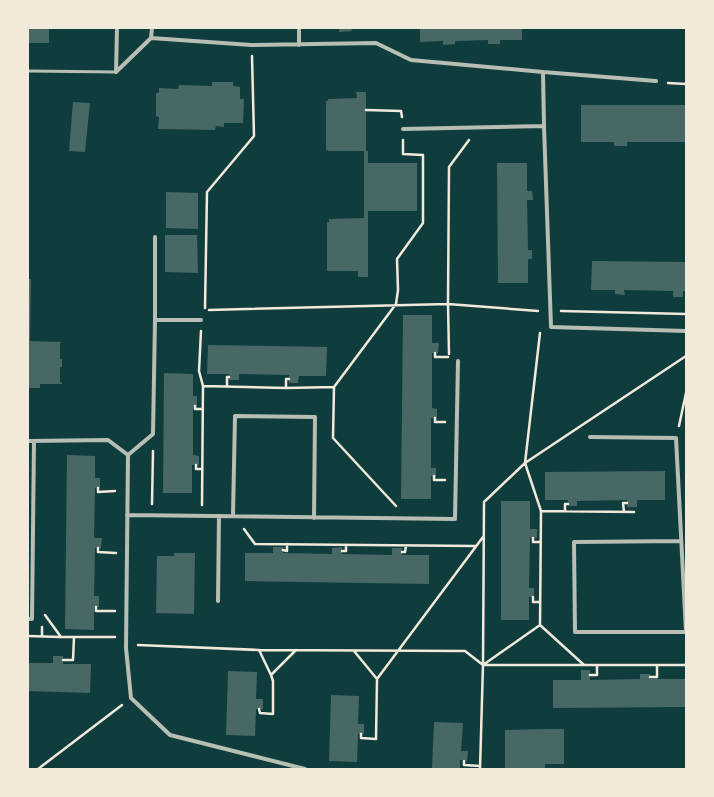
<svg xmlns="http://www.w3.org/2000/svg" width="714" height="797" font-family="'Varela Round',sans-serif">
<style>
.building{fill:#486865}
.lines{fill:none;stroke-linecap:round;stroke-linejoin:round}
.path{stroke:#f1e9da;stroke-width:2.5}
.service{stroke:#b8beb3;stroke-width:3}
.minor{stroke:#b8beb3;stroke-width:4}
</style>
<rect width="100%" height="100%" fill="#0f3d3e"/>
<path class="building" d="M 28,28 L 49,28 L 49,43 L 28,43 Z
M 339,28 L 351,28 L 352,31 L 339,32 Z
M 420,28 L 522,28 L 522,40 L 500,40 L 500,44 L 488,44 L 488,40 L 455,41 L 455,44 L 443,45 L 443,41 L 420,42 Z
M 212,82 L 233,82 L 233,86 L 240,87 L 240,99 L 244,99 L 243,123 L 224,123 L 224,127 L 216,126 L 215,130 L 158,129 L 159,117 L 156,116 L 156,93 L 159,93 L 159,88 L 178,89 L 179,85 L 212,86 Z
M 356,92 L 366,92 L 366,151 L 368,151 L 368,163 L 417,163 L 417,211 L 368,211 L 368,277 L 358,277 L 358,271 L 327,271 L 327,222 L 329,222 L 329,219 L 364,218 L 364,151 L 328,151 L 328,150 L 326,150 L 326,101 L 328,101 L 328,99 L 357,98 Z
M 73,102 L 90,103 L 85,152 L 69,151 Z
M 581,105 L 686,105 L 686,142 L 627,142 L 627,146 L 614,146 L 614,142 L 581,142 Z
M 497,163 L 527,163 L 527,191 L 532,191 L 533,200 L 527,200 L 528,250 L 532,250 L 532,259 L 528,259 L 528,283 L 498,283 Z
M 166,192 L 198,193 L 198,229 L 166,228 Z
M 165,235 L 197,235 L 198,273 L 165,272 Z
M 592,261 L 686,262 L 686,291 L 683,291 L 683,297 L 673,297 L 673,291 L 624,290 L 625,295 L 615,294 L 615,290 L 591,290 Z
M 28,279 L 31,279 L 30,341 L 62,342 L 60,343 L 60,359 L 62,359 L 62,367 L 60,367 L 60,382 L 62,382 L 62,384 L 40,384 L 40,388 L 28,388 Z
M 403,315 L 432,315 L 432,343 L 439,343 L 438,353 L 432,353 L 432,408 L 437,409 L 437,418 L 431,418 L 431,468 L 436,468 L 436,477 L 431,476 L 431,499 L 401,499 Z
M 208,345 L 327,347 L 326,376 L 299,376 L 298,383 L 289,383 L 289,375 L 239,374 L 239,380 L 229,380 L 229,374 L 207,374 Z
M 164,373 L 193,374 L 193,396 L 197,396 L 197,406 L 193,406 L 193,455 L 199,456 L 199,465 L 192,465 L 192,493 L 163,493 Z
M 67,455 L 95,456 L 95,478 L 100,478 L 100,488 L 95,488 L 94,538 L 102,538 L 101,548 L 95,548 L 94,596 L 99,596 L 99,607 L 94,607 L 94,630 L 65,629 Z
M 665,471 L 665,500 L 637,500 L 637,507 L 627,507 L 627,500 L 577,501 L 577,506 L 568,506 L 568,500 L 545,500 L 545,472 Z
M 501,501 L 530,501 L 530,529 L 537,529 L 537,538 L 530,538 L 529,588 L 534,588 L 534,597 L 529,597 L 529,620 L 501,620 Z
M 273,547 L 283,547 L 283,553 L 332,554 L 332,548 L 342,547 L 342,554 L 392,555 L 392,548 L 402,548 L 402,555 L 429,555 L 429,584 L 245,581 L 245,553 L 273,553 Z
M 174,553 L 195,553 L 194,614 L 156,613 L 157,556 L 174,556 Z
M 53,656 L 63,656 L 63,664 L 91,664 L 90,693 L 28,691 L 28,663 L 53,663 Z
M 581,670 L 590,670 L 590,680 L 640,679 L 640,674 L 650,674 L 650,679 L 686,679 L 686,707 L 553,708 L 553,680 L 581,680 Z
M 228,671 L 257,672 L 256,699 L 263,699 L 263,709 L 256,709 L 255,736 L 226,735 Z
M 331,695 L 359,696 L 358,724 L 364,724 L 364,734 L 358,734 L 357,762 L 329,761 Z
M 434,722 L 463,723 L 461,751 L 468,751 L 467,761 L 460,760 L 460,769 L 432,769 Z
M 546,729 L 564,729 L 564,764 L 545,764 L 545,769 L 505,769 L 505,730 Z"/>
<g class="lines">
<path class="path" d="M 668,83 L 686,84 L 686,83
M 366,110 L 401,111 L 402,117
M 205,308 L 207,192 L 254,136 L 252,56
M 209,310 L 448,304 L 449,167 L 469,140
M 561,311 L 686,314
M 201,331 L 199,371 L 203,386
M 540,333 L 525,463 L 686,356
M 435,353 L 435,357 L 448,357
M 449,354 L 448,304 L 538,311
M 227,386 L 227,377 L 229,377
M 334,387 L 396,304 L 398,290 L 397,259 L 423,223 L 423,155 L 403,154 L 403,140
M 286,388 L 286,379 L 289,379
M 195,406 L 195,409 L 203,409
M 435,418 L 435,422 L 445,422
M 679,426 L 686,393
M 196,465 L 196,469 L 202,469
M 434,476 L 434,480 L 445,480
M 98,488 L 98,492 L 115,491
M 152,504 L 153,451
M 202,505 L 203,386 L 286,388 L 334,387 L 333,438 L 396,506
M 541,511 L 634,512
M 565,511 L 565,504 L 568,504
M 624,512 L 623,503 L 627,503
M 244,529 L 255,544 L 475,546
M 533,538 L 533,542 L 541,542
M 98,548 L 98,552 L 116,553
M 283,550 L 287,551 L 287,544
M 342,551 L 346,551 L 346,545
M 402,552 L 405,552 L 406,546
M 533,597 L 533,602 L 540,602
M 96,607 L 96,611 L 115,611
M 45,615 L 61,637 L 115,637
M 540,625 L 584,665
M 42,627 L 42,636
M 28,636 L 60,637
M 138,645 L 259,650 L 465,651 L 483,665 L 484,502 L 525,463 L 541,511 L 540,625 L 483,665 L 480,769
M 259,650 L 271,675 L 296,650
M 354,651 L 377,679 L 483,537
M 63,660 L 73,660 L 74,637
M 483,665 L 686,665
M 590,675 L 597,675 L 597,665
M 650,677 L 657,677 L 657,665
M 259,709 L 260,713 L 273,714 L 273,681 L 271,675
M 361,734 L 361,738 L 376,739 L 377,679
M 464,761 L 464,765 L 480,766
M 38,769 L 122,705"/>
<path class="service" d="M 28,71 L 116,72"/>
<path class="minor" d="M 117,28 L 116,72 L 151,38 L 251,45 L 376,43 L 411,60 L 543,72 L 544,126 L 551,327 L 686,331
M 299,28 L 299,45
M 151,38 L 152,28
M 543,72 L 656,81
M 403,129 L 544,126
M 155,237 L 155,320 L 153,434 L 128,455 L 126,648 L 131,698 L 170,735 L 305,769
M 155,320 L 201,320
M 590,437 L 676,438 L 686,632
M 28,441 L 108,440 L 128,455
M 127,515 L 455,519 L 458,361
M 233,516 L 235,416 L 315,417 L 314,518
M 681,541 L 574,542 L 575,632 L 686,632
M 218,601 L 219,516
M 28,619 L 32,619 L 34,441"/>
</g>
<rect width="714" height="797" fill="none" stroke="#f1e9da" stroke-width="58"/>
</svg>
